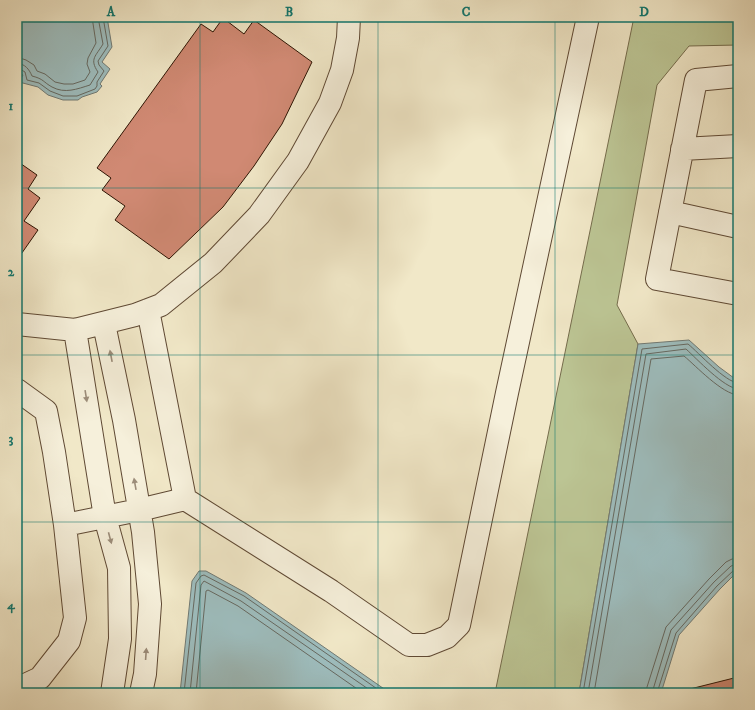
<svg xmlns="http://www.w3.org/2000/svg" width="755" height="710" font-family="'IM FELL DW Pica',serif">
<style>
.green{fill:#bcc594;stroke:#756c4c}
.water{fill:#9ebebf;stroke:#717a74}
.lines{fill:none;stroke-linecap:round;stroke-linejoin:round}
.shore{stroke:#666961;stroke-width:1}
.building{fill:#d08973;stroke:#2e1403}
.minor-casing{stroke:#5f4934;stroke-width:24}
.minor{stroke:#f6f0db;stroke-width:22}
.oneway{fill:#9c8d7a}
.grid{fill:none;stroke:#0f766e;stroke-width:1;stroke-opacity:0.55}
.neatline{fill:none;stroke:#0f766e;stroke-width:1.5}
.grid-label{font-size:13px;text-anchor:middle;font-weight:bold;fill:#0f766e}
</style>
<rect width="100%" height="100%" fill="#f1e8c8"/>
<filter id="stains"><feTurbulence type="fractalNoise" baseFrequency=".005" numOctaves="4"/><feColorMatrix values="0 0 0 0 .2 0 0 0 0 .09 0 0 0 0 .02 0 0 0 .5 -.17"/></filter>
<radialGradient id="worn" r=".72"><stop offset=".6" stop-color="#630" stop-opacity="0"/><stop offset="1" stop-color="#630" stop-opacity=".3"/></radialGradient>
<path class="green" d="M 634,17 L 738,17 L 738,45 L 689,46 L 657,85 L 617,305 L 638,344 L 579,693 L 495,693 Z"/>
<path class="water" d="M 17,17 L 107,17 L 112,47 L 102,62 L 110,69 L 100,84 L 102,86 L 97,92 L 82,97 L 78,100 L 63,100 L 48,95 L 38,87 L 19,82 L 23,75 L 17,71 Z
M 689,340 L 719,367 L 738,381 L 738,571 L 720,589 L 679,635 L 661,693 L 579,693 L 638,344 Z
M 199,571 L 206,571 L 246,593 L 390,693 L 180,693 L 192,581 Z"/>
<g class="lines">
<path class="shore" d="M 17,57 L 26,60 L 34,65 L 37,71 L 45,74 L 55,82 L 64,84 L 73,84 L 85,80 L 90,72 L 87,64 L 88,58 L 96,43 L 92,17
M 17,63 C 25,64 29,69 32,76 C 44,79 43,82 52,87 C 65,94 77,89 90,85 L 98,72 C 89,59 96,56 103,44 L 98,17
M 17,68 L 20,69 L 25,72 L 27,80 L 39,83 L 50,91 L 63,96 L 77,96 L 95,89 L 97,86 L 97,82 L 104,71 L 99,65 L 98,61 L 108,46 L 103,17
M 184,693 L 196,583 L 201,576 L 204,575 L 244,596 L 383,693
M 190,693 L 201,585 L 204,581 L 241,601 L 374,693
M 196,693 L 206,591 L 208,590 L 238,606 L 363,693
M 583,693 L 642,349 L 688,344 C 699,353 725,382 738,383
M 588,693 L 646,354 L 686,349 C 697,359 724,388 738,389
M 594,693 L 651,359 L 684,356 C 696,366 722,394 738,395
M 646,693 L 647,687 L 666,627 L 709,579 L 726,562 L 732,559 L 738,558
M 652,693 L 671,630 L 714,582 L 731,566 L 738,564
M 657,693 L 676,633 L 717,586 L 734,570 L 738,569"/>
</g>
<path class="building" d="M 223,18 L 244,34 L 254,20 L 312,62 L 282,124 L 254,166 L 223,207 L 169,259 L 115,220 L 125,206 L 102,190 L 111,178 L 97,168 L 201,24 L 213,32 Z
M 17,161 L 37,175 L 28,189 L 40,198 L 24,221 L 38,230 L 17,260 Z
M 738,677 L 738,693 L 686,693 L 686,690 Z"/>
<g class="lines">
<defs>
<path id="minor" d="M 738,76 L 696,80 L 657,279 L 738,294
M 682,149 L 738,146
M 670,212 L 738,227
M 148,310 L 185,499 L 331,591 L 409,645 L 427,645 L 447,637 L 459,625 L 507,393 L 588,17
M 17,324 L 75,330 L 135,315 L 161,305 L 213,263 L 259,215 L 298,161 L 330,103 L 342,70 L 348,38 L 349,17
M 104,324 L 124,420 L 143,532 L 150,604 L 145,674 L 141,693
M 75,330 L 105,517 L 119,568 L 120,639 L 112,693
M 17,390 L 46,411 L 54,452 L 65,525 L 75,618 L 69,641 L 40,678 L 23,686 L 17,684
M 65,525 L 139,510 L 185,499"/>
</defs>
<use href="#minor" class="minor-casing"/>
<use href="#minor" class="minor"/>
</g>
<defs><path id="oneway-solid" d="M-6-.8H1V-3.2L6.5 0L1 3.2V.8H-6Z"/></defs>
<g class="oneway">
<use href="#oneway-solid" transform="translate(111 356) rotate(-101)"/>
<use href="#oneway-solid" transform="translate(86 396) rotate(81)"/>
<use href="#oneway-solid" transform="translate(135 484) rotate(-100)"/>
<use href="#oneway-solid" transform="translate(110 538) rotate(75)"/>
<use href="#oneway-solid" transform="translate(146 654) rotate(-86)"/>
</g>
<path class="grid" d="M 200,17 L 200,693M 378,17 L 378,693M 555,17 L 555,693M 17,188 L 738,188M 17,355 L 738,355M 17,522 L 738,522"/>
<rect width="755" height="710" fill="none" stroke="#f1e8c8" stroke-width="44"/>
<rect x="22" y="22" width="711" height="666" class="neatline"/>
<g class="grid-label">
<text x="111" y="16">A</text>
<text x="289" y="16">B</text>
<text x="466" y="16">C</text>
<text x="644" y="16">D</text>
<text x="11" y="110">1</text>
<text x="11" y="276">2</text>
<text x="11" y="443">3</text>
<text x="11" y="609">4</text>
</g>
<rect width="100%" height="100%" filter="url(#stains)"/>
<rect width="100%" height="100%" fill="url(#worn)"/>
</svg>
